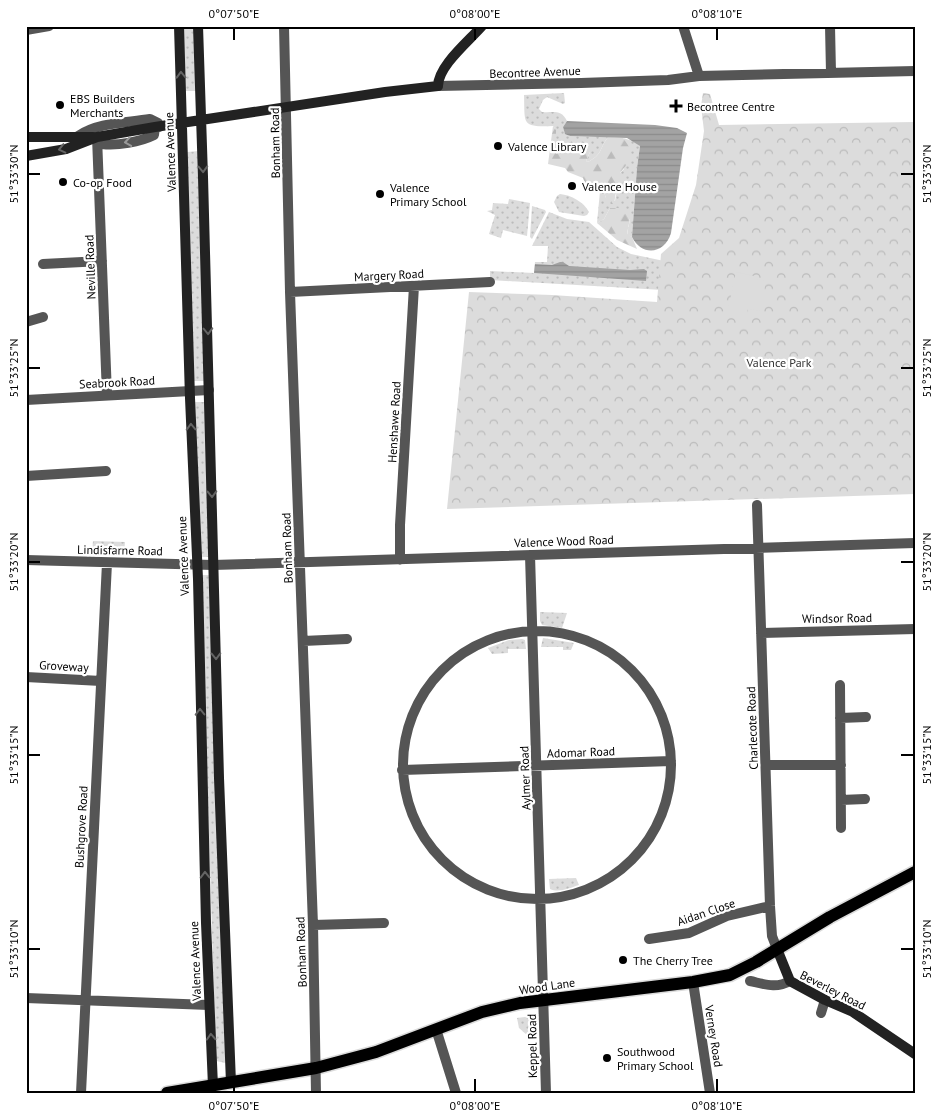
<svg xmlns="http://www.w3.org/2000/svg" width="941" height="1119" font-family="'PT Sans',sans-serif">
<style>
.grass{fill:url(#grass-dots)}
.forest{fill:url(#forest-firs)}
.park{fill:url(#park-crowns)}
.pitch{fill:#dcdcdc}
.water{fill:url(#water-rules)}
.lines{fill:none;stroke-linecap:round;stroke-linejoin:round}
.primary-casing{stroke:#dbdbdb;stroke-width:15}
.street{stroke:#555;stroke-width:10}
.secondary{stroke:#222;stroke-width:10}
.primary{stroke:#000;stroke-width:12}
.oneway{stroke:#646464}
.oneway2{stroke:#999}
.ticks{fill:none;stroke:#000;stroke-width:2}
.poi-dot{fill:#000;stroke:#fff;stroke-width:2}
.labels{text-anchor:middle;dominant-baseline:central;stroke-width:4.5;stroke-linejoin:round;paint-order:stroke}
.street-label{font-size:12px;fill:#000;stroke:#fff}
.poi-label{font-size:12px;fill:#000;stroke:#fff;text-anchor:start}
.park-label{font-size:12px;fill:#333;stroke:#fff}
.neatline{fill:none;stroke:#000;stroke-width:2}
.ticks-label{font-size:12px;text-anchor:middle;fill:#000}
</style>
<defs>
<pattern id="grass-dots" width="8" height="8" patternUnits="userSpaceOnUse" patternTransform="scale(1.25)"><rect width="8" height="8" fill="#dcdcdc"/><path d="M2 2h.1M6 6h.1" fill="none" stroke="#bbb" stroke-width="1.8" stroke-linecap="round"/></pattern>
<pattern id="forest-firs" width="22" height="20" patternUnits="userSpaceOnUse" patternTransform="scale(1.25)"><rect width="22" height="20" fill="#dcdcdc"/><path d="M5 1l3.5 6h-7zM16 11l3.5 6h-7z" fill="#bbb"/></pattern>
<pattern id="park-crowns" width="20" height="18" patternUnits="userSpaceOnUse" patternTransform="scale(1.25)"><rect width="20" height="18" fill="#dcdcdc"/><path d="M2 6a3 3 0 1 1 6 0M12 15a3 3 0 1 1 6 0" fill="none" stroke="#bbb"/></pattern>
<pattern id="water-rules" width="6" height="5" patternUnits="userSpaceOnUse" patternTransform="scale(1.25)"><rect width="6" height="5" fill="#a3a3a3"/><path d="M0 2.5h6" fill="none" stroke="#8b8b8b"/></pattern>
</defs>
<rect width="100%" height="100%" fill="#fff"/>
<path class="grass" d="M 182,26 L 194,26 L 196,91 L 185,91 Z
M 564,93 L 565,103 L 563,104 L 547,97 L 543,100 L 539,109 L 542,112 C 554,113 561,109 567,121 L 563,127 L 565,133 L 570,136 L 608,137 C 599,149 603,154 588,162 L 586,161 L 590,152 L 579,146 L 565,147 L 561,154 L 556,154 L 556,130 L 553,126 C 521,127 525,125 524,95 Z
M 623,138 L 636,142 L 640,146 L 637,168 L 632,237 L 627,235 L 630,219 L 610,208 L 604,219 L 597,223 L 600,191 L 604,192 L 606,198 L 615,201 L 620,173 L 624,169 L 627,144 Z
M 199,151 L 205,381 L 194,381 L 187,152 Z
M 560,194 C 571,195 584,202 589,212 L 587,215 L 584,216 L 559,212 L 554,202 L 557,196 Z
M 509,199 L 530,203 L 527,236 L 503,230 L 501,238 L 489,234 L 495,215 L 487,211 L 492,210 L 493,203 L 508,204 Z
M 532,206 L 545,210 L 546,212 L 532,239 L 530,237 Z
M 549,212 L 567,219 L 589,222 L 617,247 L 631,254 L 664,261 L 663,290 L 490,280 L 490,271 L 534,273 L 535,262 L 547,262 L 548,246 L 532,246 Z
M 195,402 L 206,402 L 210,557 L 200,557 Z
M 93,541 L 125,542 L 124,554 L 92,553 Z
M 201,575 L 211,575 L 226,1063 L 216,1061 Z
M 540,612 L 567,613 L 562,628 L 542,625 L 540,621 Z
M 543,638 L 574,643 L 571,650 L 563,650 L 563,647 L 541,647 Z
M 522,639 L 525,640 L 526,649 L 508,649 L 508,653 L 492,654 L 488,648 L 509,640 Z
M 576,878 L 579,885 C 570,888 559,893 550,889 L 549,879 Z
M 532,1016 L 537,1017 L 538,1035 L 527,1035 L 519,1028 L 517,1018 Z"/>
<path class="forest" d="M 553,126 L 556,130 L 556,154 L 561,154 L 569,143 L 575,139 L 578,141 L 580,146 L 589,147 L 590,152 L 586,161 L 588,162 C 603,154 599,149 608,137 L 623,138 C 636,155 632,158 620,173 L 623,180 L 622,189 L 616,192 L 614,204 L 611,204 L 606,198 L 604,192 L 587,188 L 583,178 L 568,172 L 565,168 L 548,164 Z
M 610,208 L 621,208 L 631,213 L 627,234 L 632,237 L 637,249 L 617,240 L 597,223 L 604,219 Z"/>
<path class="park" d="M 703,93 L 710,94 L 719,125 L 915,122 L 915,494 L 447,509 L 469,292 L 552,295 L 657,302 L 661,254 L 679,238 L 696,185 L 704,131 L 701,106 Z"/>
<path class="pitch" d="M 736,272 L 754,276 L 754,279 L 766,281 L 760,311 L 748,309 L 747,314 L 728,310 Z"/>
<path class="water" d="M 567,121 L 655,125 L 677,128 L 687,133 L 683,148 L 671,233 C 665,254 642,257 632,237 L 637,168 L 640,146 L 627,138 L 570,136 L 565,134 L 563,127 Z
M 560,262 L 563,262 L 569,266 L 630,270 L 644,269 L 647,271 L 646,281 L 534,273 L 535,264 L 552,265 Z"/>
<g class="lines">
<defs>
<path id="primary" d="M 167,1093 L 316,1068 L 376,1052 L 482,1012 L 520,1003 L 693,982 L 730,975 L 756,962 L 830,917 L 915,872"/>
</defs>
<use href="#primary" class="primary-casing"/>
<path class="street" d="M 284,26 L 290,292 L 313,925 L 316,1093
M 683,26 L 699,76
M 830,26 L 831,73
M 26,30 L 49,26
M 438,86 L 581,83 L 668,80 L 699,76 L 915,71
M 78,136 C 98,122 126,123 150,119 L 158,123 L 159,127
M 97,137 L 107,395
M 97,137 L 102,144 C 117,146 140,142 154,135 L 155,127
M 43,264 L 102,261
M 290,292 L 490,282
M 26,322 L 43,317
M 26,400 L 209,390
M 26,476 L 106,471
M 757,505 L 770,906 L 772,936 L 777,949
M 530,555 L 546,1093
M 26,560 L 213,565 L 915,543
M 400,560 L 400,525 L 414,286
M403 765a134 134 0 1 1 268 0a134 134 0 1 1-268 0Z
M 761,633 L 915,629
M 303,641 L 347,639
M 26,677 L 101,681
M 840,685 L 841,828
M 840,718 L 866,717
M 766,765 L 841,765
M 402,770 L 671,761
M 841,800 L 865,799
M 313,925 L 384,923
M 649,939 L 689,933 L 727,916 L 770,906
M 750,981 C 764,984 776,989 790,981
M 693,982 L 710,1093
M 26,998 L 209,1005
M 821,1013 L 825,1000
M 436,1029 L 456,1093
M 81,1093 L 107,563"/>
<path class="secondary" d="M 179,26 L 190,398 L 198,579 L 206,923 L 213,1086
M 198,26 L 203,177 L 219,778 L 231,1083
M 26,137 L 93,137
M 26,156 L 66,149 L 97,137 L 155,127 L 385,92 L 438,86 C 438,66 469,41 482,26
M 777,949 L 790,981 L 825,1000 L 853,1012 L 915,1054"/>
<use href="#primary" class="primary"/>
</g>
<defs><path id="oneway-chevron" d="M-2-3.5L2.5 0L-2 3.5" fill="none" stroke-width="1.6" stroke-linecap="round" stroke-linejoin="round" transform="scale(1.25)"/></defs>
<g class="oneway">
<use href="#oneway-chevron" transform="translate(181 75) rotate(-92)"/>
<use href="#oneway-chevron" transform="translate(62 149) rotate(167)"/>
<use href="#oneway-chevron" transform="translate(203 169) rotate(88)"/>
<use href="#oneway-chevron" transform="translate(208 331) rotate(88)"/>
<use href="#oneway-chevron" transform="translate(191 427) rotate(-92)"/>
<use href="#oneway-chevron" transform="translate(212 494) rotate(89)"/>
<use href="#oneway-chevron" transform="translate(216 656) rotate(89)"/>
<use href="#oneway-chevron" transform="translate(200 712) rotate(-91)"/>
<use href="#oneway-chevron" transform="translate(205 875) rotate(-91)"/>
<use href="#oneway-chevron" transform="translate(211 1037) rotate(-93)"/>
</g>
<use class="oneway2" href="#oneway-chevron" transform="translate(128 142) rotate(171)"/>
<path class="ticks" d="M 234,28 L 234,40M 475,28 L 475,40M 717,28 L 717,40M 28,174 L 40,174M 901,174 L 914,174M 28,368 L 40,368M 901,368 L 914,368M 28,562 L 40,562M 901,562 L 914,562M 28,755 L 40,755M 901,755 L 914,755M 28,949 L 40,949M 901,949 L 914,949M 234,1079 L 234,1092M 475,1079 L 475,1092M 717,1079 L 717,1092"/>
<g class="poi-dot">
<circle cx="60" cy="105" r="5"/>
<path d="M673.5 98.5h5v5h5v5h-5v5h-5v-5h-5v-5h5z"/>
<circle cx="498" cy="146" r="5"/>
<circle cx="63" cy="182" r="5"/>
<circle cx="572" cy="186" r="5"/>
<circle cx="380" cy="194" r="5"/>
<circle cx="623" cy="960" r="5"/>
<circle cx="607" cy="1058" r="5"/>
</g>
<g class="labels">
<g class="street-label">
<text transform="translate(535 72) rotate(-2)">Becontree Avenue</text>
<text transform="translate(275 143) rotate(-91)">Bonham Road</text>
<text transform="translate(170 152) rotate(-92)">Valence Avenue</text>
<text transform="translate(90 267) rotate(-92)">Neville Road</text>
<text transform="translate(389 275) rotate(-3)">Margery Road</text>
<text transform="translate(117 382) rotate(-3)">Seabrook Road</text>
<text transform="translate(394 422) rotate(-87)">Henshawe Road</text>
<text transform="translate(564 541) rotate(-2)">Valence Wood Road</text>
<text transform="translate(287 548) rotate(-92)">Bonham Road</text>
<text transform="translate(120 550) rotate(1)">Lindisfarne Road</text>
<text transform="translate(183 556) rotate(-92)">Valence Avenue</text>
<text transform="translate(837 618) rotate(-1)">Windsor Road</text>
<text transform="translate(64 666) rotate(3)">Groveway</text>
<text transform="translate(752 728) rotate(-92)">Charlecote Road</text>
<text transform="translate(581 752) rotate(-2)">Adomar Road</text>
<text transform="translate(525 778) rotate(-92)">Aylmer Road</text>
<text transform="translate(81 827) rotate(-87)">Bushgrove Road</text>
<text transform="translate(706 912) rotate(-19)">Aidan Close</text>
<text transform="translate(301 952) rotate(-92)">Bonham Road</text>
<text transform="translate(195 961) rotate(-92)">Valence Avenue</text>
<text transform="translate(547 986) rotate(-8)">Wood Lane</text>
<text transform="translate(833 990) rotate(27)">Beverley Road</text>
<text transform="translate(714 1036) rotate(81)">Verney Road</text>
<text transform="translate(532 1046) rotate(-91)">Keppel Road</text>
</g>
<g class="poi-label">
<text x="70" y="98">EBS Builders<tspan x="70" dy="14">Merchants</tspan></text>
<text x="687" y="106">Becontree Centre</text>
<text x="508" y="146">Valence Library</text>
<text x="73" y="182">Co-op Food</text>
<text x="582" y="186">Valence House</text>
<text x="390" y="187">Valence<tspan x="390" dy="14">Primary School</tspan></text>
<text x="633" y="960">The Cherry Tree</text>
<text x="617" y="1051">Southwood<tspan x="617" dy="14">Primary School</tspan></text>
</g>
<g class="park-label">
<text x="779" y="362">Valence Park</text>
</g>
</g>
<rect width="941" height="1119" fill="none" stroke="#ffffff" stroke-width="55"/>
<rect x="28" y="28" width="886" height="1064" class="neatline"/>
<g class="ticks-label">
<text x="234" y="18">0°07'50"E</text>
<text x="475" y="18">0°08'00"E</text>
<text x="717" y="18">0°08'10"E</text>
<text transform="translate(14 174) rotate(-90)" y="4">51°33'30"N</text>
<text transform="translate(927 174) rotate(-90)" y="4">51°33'30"N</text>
<text transform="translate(14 368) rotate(-90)" y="4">51°33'25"N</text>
<text transform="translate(927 368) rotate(-90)" y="4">51°33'25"N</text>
<text transform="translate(14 562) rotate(-90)" y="4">51°33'20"N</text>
<text transform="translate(927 562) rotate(-90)" y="4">51°33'20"N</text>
<text transform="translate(14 755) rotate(-90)" y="4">51°33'15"N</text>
<text transform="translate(927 755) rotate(-90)" y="4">51°33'15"N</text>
<text transform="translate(14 949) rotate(-90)" y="4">51°33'10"N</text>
<text transform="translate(927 949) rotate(-90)" y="4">51°33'10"N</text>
<text x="234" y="1110">0°07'50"E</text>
<text x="475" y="1110">0°08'00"E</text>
<text x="717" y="1110">0°08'10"E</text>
</g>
</svg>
